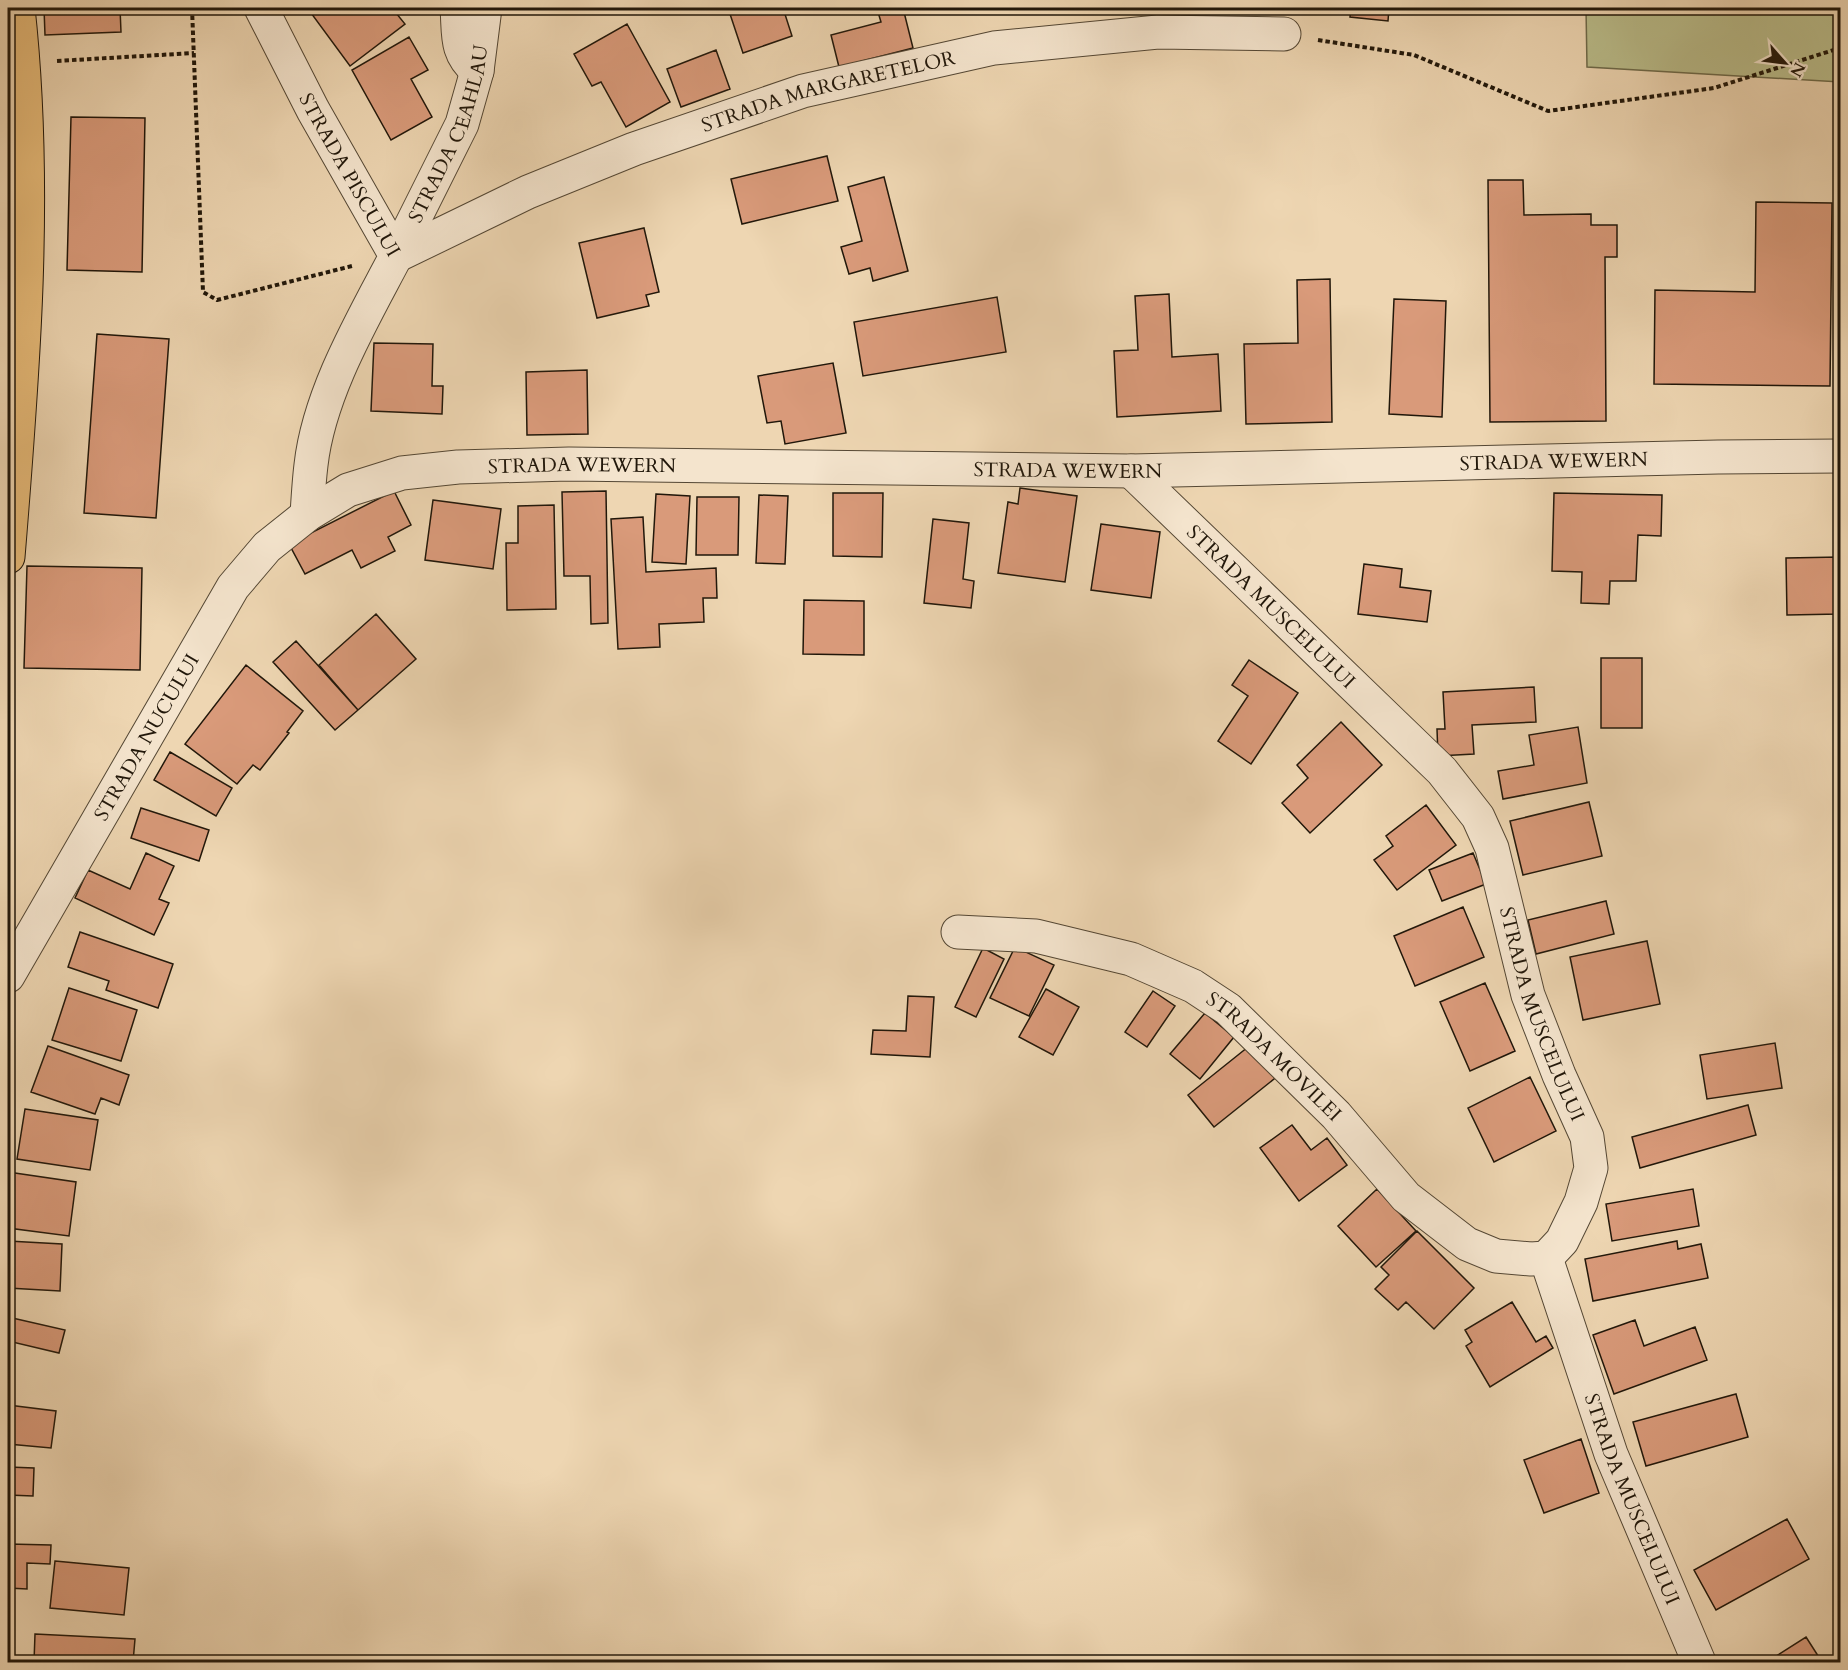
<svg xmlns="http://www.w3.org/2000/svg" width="1848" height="1670" font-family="Cardo,serif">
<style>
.green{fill:#babd8b;stroke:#6e6a4a;stroke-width:1.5}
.building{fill:#d99a7a;stroke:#21170a;stroke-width:1.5}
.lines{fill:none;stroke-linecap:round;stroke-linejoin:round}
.minor-casing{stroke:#544734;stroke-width:35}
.major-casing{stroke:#21170a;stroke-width:35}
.path{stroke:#21170a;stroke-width:4;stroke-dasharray:4.5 3;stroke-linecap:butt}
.minor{stroke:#f4e4cd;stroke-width:33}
.major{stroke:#e7bb79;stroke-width:33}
.labels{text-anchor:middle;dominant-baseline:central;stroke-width:6;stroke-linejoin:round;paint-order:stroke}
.street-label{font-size:20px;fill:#21170a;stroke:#f4e4cd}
</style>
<rect width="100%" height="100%" fill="#eed6b2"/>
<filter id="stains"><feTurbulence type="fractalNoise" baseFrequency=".00333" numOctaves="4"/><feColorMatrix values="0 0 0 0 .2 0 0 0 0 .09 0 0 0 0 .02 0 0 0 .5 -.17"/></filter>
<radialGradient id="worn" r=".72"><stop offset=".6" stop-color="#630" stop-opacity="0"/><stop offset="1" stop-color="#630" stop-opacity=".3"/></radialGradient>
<path class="green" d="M 1586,8 L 1840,8 L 1840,82 L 1587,67 Z"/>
<path class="building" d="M 44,8 L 120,8 L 121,32 L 45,35 Z
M 318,8 L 392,8 L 405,24 L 350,66 L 311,13 Z
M 728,8 L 783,8 L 792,36 L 743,53 Z
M 895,8 L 903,8 L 913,48 L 839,67 L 831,35 L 881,22 L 878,12 Z
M 1138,8 L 1177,8 L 1176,16 L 1138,11 Z
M 1351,8 L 1389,8 L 1388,21 L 1350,17 Z
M 627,24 L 670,102 L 626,127 L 601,82 L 592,86 L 574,54 Z
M 409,37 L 428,70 L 411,79 L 432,117 L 391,140 L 352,70 Z
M 716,50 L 730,89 L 681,107 L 667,69 Z
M 71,117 L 145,118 L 142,272 L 67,270 Z
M 827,156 L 838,201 L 742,224 L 731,179 Z
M 884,177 L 908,271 L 873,281 L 870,268 L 849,274 L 841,247 L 862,241 L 848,187 Z
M 1488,180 L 1523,180 L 1524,215 L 1591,214 L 1591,225 L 1617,225 L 1617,257 L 1605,257 L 1606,421 L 1490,422 Z
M 1756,202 L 1832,203 L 1830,386 L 1654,384 L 1655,290 L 1755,292 Z
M 644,228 L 659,292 L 646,295 L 649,306 L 597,318 L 579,243 Z
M 1330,279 L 1332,422 L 1246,424 L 1244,344 L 1298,343 L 1297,280 Z
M 1169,294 L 1172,357 L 1218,354 L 1221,411 L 1117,417 L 1114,351 L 1138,350 L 1135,296 Z
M 997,297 L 1006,352 L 863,376 L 854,322 Z
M 1394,299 L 1446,301 L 1442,417 L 1389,414 Z
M 97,334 L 169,339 L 156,518 L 84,513 Z
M 374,343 L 433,344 L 432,386 L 443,386 L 442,414 L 371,411 Z
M 833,363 L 846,433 L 785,444 L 781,421 L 767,423 L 758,376 Z
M 587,370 L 588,434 L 527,435 L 526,372 Z
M 1020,488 L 1077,496 L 1065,582 L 998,573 L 1008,502 L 1018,504 Z
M 394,491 L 411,525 L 388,537 L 395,551 L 361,568 L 352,550 L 305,574 L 289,544 Z
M 606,491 L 608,623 L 591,624 L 590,576 L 564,576 L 562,492 Z
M 833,493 L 883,493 L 882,557 L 833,556 Z
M 1554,493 L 1662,495 L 1661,536 L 1638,535 L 1636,581 L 1610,581 L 1609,604 L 1581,603 L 1582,572 L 1552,571 Z
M 656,494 L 690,496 L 686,564 L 652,562 Z
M 759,495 L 788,496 L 785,564 L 756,563 Z
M 697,497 L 739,497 L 738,555 L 696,555 Z
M 433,500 L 501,509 L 493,569 L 425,560 Z
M 554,505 L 556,609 L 507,610 L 506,543 L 518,543 L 518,506 Z
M 643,517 L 646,572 L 716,568 L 717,598 L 703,598 L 704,622 L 659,624 L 660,647 L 618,649 L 611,519 Z
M 933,519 L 969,523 L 963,579 L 974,581 L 971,608 L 924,603 Z
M 1101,524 L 1160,532 L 1151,598 L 1091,590 Z
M 1840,557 L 1840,614 L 1787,615 L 1786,558 Z
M 1364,564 L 1402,569 L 1400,587 L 1431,591 L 1427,622 L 1358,614 Z
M 27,566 L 142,568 L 140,670 L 24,668 Z
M 804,600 L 864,601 L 864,655 L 803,654 Z
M 376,614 L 416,659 L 358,710 L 319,665 Z
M 296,641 L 358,710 L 335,730 L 273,662 Z
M 1601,658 L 1642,658 L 1642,728 L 1601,728 Z
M 1249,660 L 1298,693 L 1251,764 L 1218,741 L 1248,696 L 1232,685 Z
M 246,665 L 303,711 L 287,732 L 289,733 L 260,770 L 253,765 L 237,784 L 185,744 Z
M 1534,687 L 1536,722 L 1472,725 L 1474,754 L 1438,756 L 1437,729 L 1445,729 L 1443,692 Z
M 1341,722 L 1382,765 L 1310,833 L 1282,803 L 1308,778 L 1297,765 Z
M 1578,727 L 1587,783 L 1503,799 L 1498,771 L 1534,765 L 1529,735 Z
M 170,752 L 232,788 L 216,816 L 154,780 Z
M 1589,802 L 1602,856 L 1523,875 L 1510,821 Z
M 1426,805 L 1456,845 L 1397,890 L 1374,860 L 1393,846 L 1386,836 Z
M 141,808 L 209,830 L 199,861 L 131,838 Z
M 146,853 L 174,866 L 159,899 L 169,903 L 154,935 L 75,898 L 88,870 L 130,889 Z
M 1473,853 L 1486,884 L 1442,901 L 1429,870 Z
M 1606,901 L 1614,934 L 1536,954 L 1528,920 Z
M 1463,907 L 1484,957 L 1415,986 L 1394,936 Z
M 80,932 L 173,964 L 158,1008 L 106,990 L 109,981 L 68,967 Z
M 1647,941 L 1660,1004 L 1583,1020 L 1570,957 Z
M 1015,947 L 1054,965 L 1029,1016 L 990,998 Z
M 983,948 L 1004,959 L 976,1017 L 955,1007 Z
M 1485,983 L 1515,1051 L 1470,1071 L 1440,1002 Z
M 69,988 L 137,1010 L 121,1061 L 52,1040 Z
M 1046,989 L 1079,1007 L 1053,1055 L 1019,1037 Z
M 1153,991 L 1175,1006 L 1147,1047 L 1125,1032 Z
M 908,996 L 934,997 L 930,1057 L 871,1054 L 873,1030 L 906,1031 Z
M 1205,1013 L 1234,1037 L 1200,1079 L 1170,1054 Z
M 1253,1043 L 1279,1075 L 1214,1127 L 1188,1095 Z
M 1775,1043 L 1782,1088 L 1707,1099 L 1700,1055 Z
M 48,1046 L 129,1075 L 119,1105 L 101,1098 L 95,1114 L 31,1092 Z
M 1530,1077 L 1556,1131 L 1494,1162 L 1468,1108 Z
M 1748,1105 L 1756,1135 L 1640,1168 L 1632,1137 Z
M 25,1109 L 98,1120 L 90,1170 L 17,1159 Z
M 1292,1125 L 1311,1150 L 1327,1138 L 1347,1165 L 1299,1201 L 1260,1148 Z
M 8,1172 L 76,1182 L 69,1236 L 8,1228 Z
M 1377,1189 L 1416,1231 L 1376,1267 L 1338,1226 Z
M 1693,1189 L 1699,1226 L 1612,1241 L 1606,1204 Z
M 1417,1231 L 1474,1288 L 1434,1329 L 1406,1302 L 1398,1310 L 1375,1289 L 1389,1275 L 1381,1267 Z
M 8,1241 L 62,1244 L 60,1291 L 8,1288 Z
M 1677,1241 L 1678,1249 L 1701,1244 L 1708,1278 L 1593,1301 L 1585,1259 Z
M 1512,1302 L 1536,1342 L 1546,1336 L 1553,1348 L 1490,1387 L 1466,1346 L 1472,1342 L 1465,1330 Z
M 8,1317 L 65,1330 L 59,1353 L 8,1341 Z
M 1635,1320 L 1644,1346 L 1695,1327 L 1707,1360 L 1614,1394 L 1593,1335 Z
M 1736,1394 L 1748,1437 L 1646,1466 L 1633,1422 Z
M 8,1405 L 56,1411 L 51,1448 L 8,1444 Z
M 1581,1439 L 1599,1493 L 1544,1513 L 1524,1460 Z
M 8,1467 L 34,1468 L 33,1496 L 8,1495 Z
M 1787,1519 L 1809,1559 L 1716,1610 L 1694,1570 Z
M 8,1544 L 51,1545 L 50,1564 L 27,1563 L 27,1589 L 8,1588 Z
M 55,1561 L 129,1568 L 124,1615 L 50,1608 Z
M 35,1634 L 135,1639 L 133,1662 L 34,1662 Z
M 1806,1637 L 1822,1662 L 1767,1662 Z"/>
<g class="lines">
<defs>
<g id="minor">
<path id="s1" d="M 261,8 L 313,110 L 396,256 C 363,319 319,393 311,465 C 309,481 308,499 307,515"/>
<path d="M 457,8 C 459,35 455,52 477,71"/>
<path id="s2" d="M 396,256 L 528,192 L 634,149 L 803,91 L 994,48 L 1158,32 L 1284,34"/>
<path id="s3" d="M 396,256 L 462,124 L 477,71 L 485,8"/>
<path id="s4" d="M 1131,471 L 1442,771 L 1478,817 L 1492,848 L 1528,995 L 1559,1075 L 1587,1137 L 1591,1168 L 1581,1202 L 1562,1241 L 1546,1258"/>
<path id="s5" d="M 958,932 L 1036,936 L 1131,959 L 1193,986 L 1228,1009 L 1336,1115 L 1406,1197 L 1467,1244 L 1496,1256 L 1531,1259 L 1546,1258"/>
<path id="s6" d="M 8,976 L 233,587 L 267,547 L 307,515 L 348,490 L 402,473 L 458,467 L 569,464 L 1131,471 L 1718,457 L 1840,456"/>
<path id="s7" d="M 1546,1258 L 1611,1454 L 1699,1662"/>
</g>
<path id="major" d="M 8,557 C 23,375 38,189 18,8"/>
</defs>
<use href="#minor" class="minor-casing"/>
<use href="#major" class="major-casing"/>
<path class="path" d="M 192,8 L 203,292 L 217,300 L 352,266
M 1318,40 L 1414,55 L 1548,111 L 1714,88 L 1840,48
M 57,61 L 194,53"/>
<use href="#minor" class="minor"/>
<use href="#major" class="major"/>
</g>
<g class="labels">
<g class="street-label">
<text stroke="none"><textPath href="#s2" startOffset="464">STRADA MARGARETELOR</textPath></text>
<text stroke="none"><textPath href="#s3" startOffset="134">STRADA CEAHLAU</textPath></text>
<text stroke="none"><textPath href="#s1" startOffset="189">STRADA PISCULUI</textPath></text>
<text stroke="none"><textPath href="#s6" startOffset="1810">STRADA WEWERN</textPath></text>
<text stroke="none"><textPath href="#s6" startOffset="838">STRADA WEWERN</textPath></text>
<text stroke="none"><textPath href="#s6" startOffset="1324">STRADA WEWERN</textPath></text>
<text stroke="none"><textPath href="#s4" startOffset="195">STRADA MUSCELULUI</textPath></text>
<text stroke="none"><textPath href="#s6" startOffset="276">STRADA NUCULUI</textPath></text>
<text stroke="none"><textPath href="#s4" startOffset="698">STRADA MUSCELULUI</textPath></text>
<text stroke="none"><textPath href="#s5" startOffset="351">STRADA MOVILEI</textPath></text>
<text stroke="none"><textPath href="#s7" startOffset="256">STRADA MUSCELULUI</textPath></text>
</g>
</g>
<rect width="1848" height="1670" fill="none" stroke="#eed6b2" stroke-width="30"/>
<rect x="9" y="9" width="1830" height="1652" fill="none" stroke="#21170a" stroke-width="3"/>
<rect x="15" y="15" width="1818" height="1640" fill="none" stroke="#21170a" stroke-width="1.5"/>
<g transform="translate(1785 63) rotate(118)" stroke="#f4e4cd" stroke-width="4.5" paint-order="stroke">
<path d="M0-4.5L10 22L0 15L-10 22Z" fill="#21170a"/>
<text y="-9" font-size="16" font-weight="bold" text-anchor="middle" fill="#21170a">N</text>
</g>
<rect width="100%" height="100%" filter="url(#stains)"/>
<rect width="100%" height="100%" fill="url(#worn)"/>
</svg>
